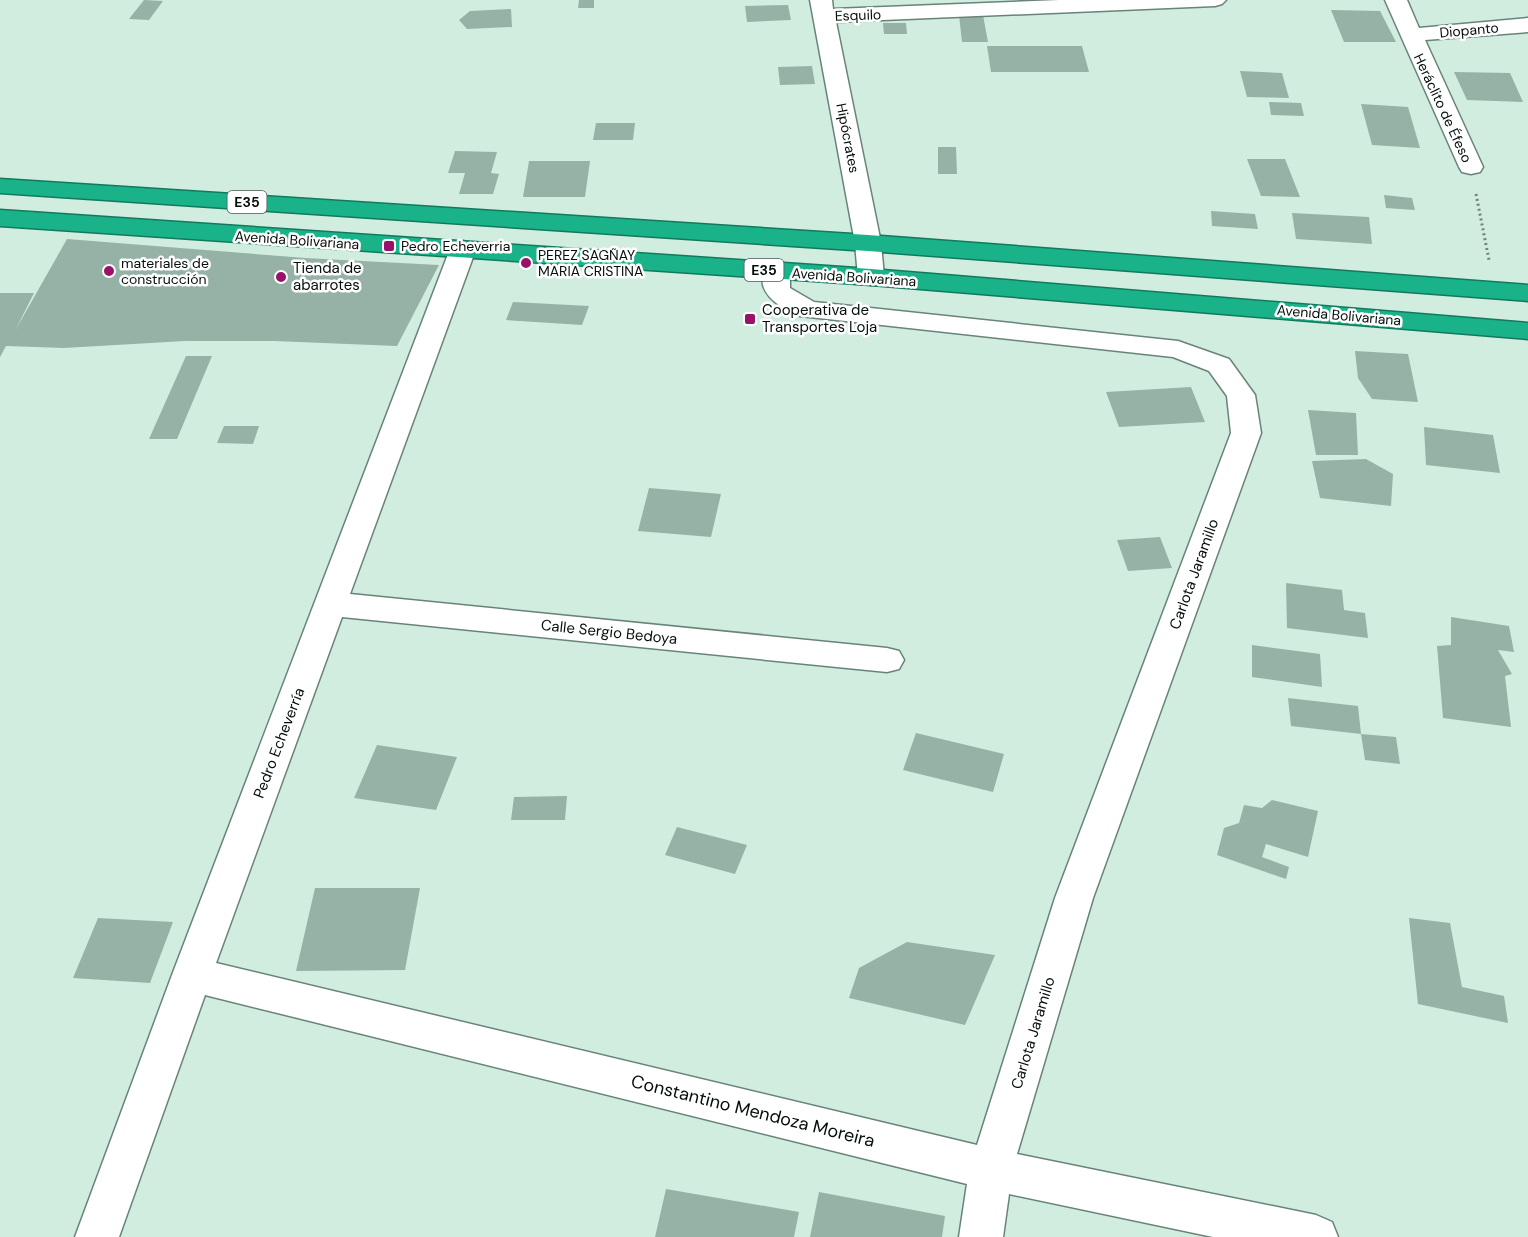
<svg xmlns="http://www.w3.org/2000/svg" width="1528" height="1237" font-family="'DM Sans',sans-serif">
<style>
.building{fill:#96b2a6}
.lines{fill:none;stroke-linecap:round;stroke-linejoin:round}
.street-casing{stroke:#698378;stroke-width:3}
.highway-casing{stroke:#13795d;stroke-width:3}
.path{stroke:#71857c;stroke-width:3;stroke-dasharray:2 3;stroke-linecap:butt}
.street{fill:#fff;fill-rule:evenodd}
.highway{fill:#1ab389;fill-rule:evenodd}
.poi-dot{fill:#971268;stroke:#fff;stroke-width:2}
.labels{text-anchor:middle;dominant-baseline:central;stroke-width:5;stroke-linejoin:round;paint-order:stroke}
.far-street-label{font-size:14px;fill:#050e0a;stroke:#fff}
.shield{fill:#fff;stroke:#505654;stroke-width:1.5}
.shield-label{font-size:14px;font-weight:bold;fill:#050e0a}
.far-poi-label{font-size:14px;fill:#050e0a;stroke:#fff;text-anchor:start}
.poi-label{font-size:15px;fill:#050e0a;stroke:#fff;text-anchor:start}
.street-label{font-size:15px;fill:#050e0a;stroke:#fff}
.near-street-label{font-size:18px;fill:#050e0a;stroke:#fff}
</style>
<rect width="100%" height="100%" fill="#d0ede0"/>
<path class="building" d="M 144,0 L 163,1 L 149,20 L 129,19 Z
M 579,0 L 594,0 L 594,8 L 578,8 Z
M 788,5 L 791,20 L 747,22 L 745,6 Z
M 511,9 L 512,27 L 467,29 L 459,20 L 470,11 Z
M 1331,10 L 1380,11 L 1396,42 L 1344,42 Z
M 959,15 L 983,15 L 988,42 L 962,42 Z
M 883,23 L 906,23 L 907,34 L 884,34 Z
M 987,46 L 1082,46 L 1089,72 L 991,72 Z
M 812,66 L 815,84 L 780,85 L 778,67 Z
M 1240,71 L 1282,73 L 1289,98 L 1247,97 Z
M 1454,72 L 1510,73 L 1523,102 L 1467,100 Z
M 1269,102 L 1301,103 L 1304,116 L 1271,115 Z
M 1361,104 L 1408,107 L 1420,148 L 1372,145 Z
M 596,123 L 635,123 L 633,140 L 593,140 Z
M 938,147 L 956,147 L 957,174 L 938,174 Z
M 455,151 L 497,152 L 491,173 L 499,174 L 493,194 L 459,194 L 465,173 L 448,173 Z
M 1247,159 L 1285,159 L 1300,197 L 1261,196 Z
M 529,161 L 590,161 L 585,197 L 523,197 Z
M 1384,195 L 1412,198 L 1415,210 L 1386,208 Z
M 1211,211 L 1255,214 L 1258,229 L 1212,226 Z
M 1292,213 L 1369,217 L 1372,244 L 1296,239 Z
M 67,239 L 305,258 L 439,265 L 397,346 L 274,341 L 185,341 L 64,348 L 6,346 L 0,357 L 0,293 L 34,293 L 16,329 Z
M 513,302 L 589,306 L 582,325 L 506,320 Z
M 1355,351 L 1408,354 L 1418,402 L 1372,399 L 1358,378 Z
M 186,356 L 212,356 L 177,439 L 149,439 Z
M 1191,387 L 1205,422 L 1119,427 L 1106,392 Z
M 1308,410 L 1356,413 L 1358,455 L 1316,455 Z
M 224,426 L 259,426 L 253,444 L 217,443 Z
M 1424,427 L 1493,435 L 1500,473 L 1426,465 Z
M 1366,459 L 1393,474 L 1391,506 L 1320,498 L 1312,461 Z
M 649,488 L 721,494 L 711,537 L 638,531 Z
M 1160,537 L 1172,568 L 1128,571 L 1117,540 Z
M 1286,583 L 1342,590 L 1344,610 L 1365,613 L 1368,638 L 1287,628 Z
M 1451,617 L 1509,626 L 1514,652 L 1498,650 L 1512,674 L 1505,676 L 1511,727 L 1443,718 L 1437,646 L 1451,645 Z
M 1252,645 L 1320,654 L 1322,687 L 1252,677 Z
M 1288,698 L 1358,706 L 1361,734 L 1291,726 Z
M 916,733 L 1004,754 L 993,792 L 903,770 Z
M 1361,734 L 1396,737 L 1400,764 L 1365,760 Z
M 377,745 L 457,757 L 436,810 L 354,798 Z
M 567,796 L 565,820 L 511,820 L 514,797 Z
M 1272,800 L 1318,811 L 1308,857 L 1266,844 L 1262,857 L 1289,867 L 1286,879 L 1217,855 L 1224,828 L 1239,823 L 1244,805 L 1262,808 Z
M 677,827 L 747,845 L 735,874 L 665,855 Z
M 315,888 L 420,888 L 405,970 L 296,971 Z
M 98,918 L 173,922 L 150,983 L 73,978 Z
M 1409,918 L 1450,923 L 1462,987 L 1504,996 L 1508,1023 L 1418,1004 Z
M 907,942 L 995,955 L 965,1025 L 849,998 L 859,968 Z
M 666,1189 L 799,1212 L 794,1237 L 655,1237 Z
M 819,1192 L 945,1216 L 942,1237 L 810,1237 Z"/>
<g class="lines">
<defs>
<path id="street" d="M 810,0 L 832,0 L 833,9 L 1059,0 L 1226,0 L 1222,4 L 1215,6 L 836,22 L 881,243 L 884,277 L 880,283 L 871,285 L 862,283 L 858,277 L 855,243 Z
M 1385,0 L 1407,0 L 1419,28 L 1528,18 L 1528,32 L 1425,40 L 1483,167 L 1480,172 L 1471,174 L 1462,172 L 1459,167 Z
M 463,241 L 472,243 L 476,249 L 350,594 L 887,648 L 899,651 L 904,660 L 899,669 L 887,672 L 342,617 L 216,963 L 977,1145 L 1055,898 L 1231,433 L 1227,396 L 1209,371 L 1173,357 L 800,316 C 780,308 750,290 768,265 L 777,263 L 786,265 L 790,271 L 790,288 L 814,302 L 1178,341 L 1229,359 L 1255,395 L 1261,433 L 1093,898 L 1017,1154 L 1316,1215 L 1332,1222 L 1338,1237 L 1213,1237 L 1009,1194 L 1003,1237 L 959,1237 L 967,1184 L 205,995 L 119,1237 L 75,1237 L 172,975 L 450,249 L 454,243 Z"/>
<path id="highway" d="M 0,179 L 868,235 L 1528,285 L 1528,301 L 868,251 L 0,193 Z
M 0,210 L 871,269 L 1528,323 L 1528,339 L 871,285 L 0,226 Z"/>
</defs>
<use href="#street" class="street-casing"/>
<use href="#highway" class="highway-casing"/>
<path class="path" d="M 1476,194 L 1489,260"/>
<use href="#street" class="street"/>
<use href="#highway" class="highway"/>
</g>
<g class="poi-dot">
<rect x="383" y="240" width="12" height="12" rx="3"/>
<circle cx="526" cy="263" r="6"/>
<circle cx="109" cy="271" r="6"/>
<circle cx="281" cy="277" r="6"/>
<rect x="744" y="313" width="12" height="12" rx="3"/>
</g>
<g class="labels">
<g class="far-street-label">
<text transform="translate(858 15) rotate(-2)">Esquilo</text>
<text transform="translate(1469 30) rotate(-5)">Diopanto</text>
<text transform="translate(1443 108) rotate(65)">Heráclito de Éfeso</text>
<text transform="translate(848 138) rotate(79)">Hipócrates</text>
<text transform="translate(297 240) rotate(4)">Avenida Bolivariana</text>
<text transform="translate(854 277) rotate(4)">Avenida Bolivariana</text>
<text transform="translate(1339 315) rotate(5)">Avenida Bolivariana</text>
</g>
<g class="shield">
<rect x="227.5" y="191" width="39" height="22" rx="4.5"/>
<rect x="744.5" y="259" width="39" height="22" rx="4.5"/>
</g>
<g class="shield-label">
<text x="247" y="202">E35</text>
<text x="764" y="270">E35</text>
</g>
<g class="far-poi-label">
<text x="401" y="246">Pedro Echeverria</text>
<text x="538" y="255">PEREZ SAGÑAY<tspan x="538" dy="16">MARIA CRISTINA</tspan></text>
<text x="121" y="263">materiales de<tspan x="121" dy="16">construcción</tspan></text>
</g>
<g class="poi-label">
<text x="293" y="268">Tienda de<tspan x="293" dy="17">abarrotes</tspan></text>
<text x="762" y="310">Cooperativa de<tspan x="762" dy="17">Transportes Loja</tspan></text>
</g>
<g class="street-label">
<text transform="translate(1194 574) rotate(-70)">Carlota Jaramillo</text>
<text transform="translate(609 632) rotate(6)">Calle Sergio Bedoya</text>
<text transform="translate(279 743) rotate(-69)">Pedro Echeverría</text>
<text transform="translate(1033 1033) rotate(-73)">Carlota Jaramillo</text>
</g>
<g class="near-street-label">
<text transform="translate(753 1111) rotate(14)">Constantino Mendoza Moreira</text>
</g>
</g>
</svg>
